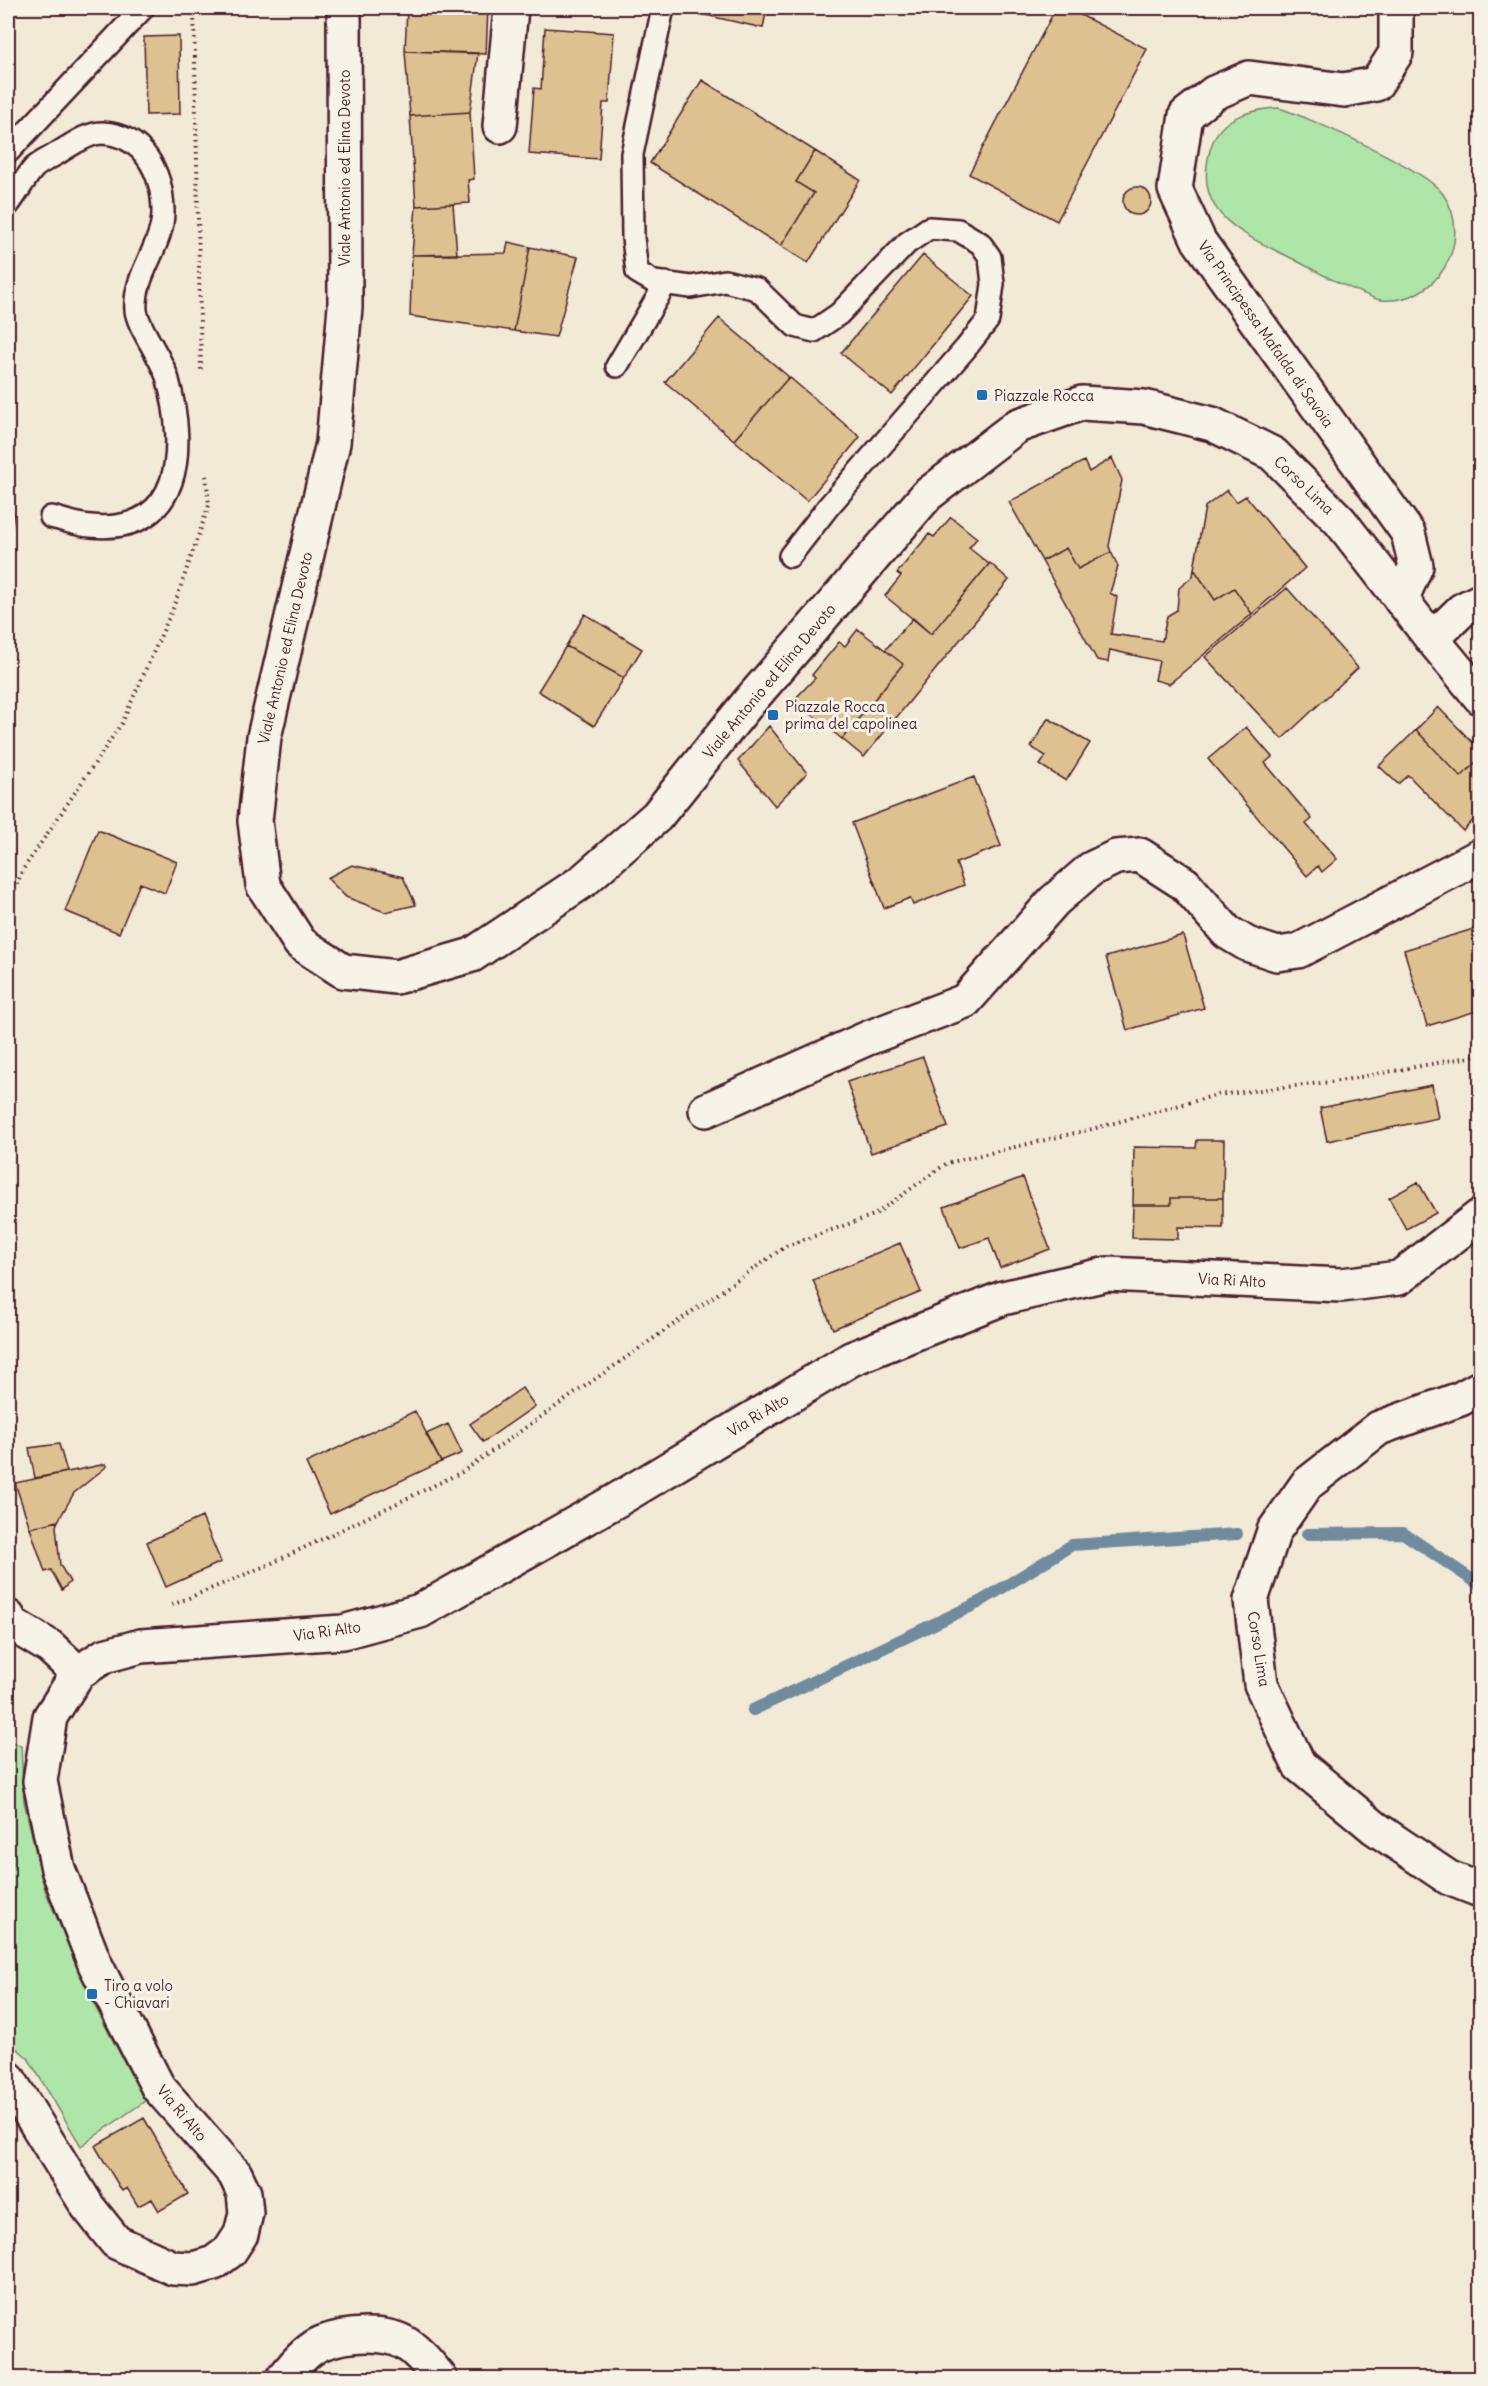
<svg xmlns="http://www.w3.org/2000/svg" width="1488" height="2386" font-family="Delius,sans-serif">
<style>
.green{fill:#aee6aa;stroke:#7c826a;stroke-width:1.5}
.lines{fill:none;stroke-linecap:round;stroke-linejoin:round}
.stream{stroke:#708b9e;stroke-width:12}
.building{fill:#ddc191;stroke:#4a1f2b;stroke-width:1.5}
.service-casing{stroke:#4a1f2b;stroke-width:26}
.minor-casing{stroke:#4a1f2b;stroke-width:38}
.tertiary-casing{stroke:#4a1f2b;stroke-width:38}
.path{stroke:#4a1f2b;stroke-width:4;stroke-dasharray:1.5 4.5;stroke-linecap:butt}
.service{stroke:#f7f3e8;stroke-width:21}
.minor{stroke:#f7f3e8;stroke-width:33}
.tertiary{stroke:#f7f3e8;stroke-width:33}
.poi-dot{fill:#1f6fb2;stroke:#f7f3e8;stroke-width:2}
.labels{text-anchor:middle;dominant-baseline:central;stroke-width:6;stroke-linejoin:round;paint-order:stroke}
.street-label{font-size:15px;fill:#4a1f2b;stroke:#f7f3e8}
.poi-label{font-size:15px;fill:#4a1f2b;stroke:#f7f3e8;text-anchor:start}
</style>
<rect width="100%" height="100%" fill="#f2e9d7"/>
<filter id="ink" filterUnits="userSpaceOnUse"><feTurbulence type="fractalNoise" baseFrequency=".0167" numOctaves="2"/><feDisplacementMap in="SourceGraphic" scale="12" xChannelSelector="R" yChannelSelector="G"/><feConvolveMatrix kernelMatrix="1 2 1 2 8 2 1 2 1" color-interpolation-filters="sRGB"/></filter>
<g filter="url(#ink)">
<path class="green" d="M 1279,108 C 1310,118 1426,169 1443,194 C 1475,240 1438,305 1381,300 C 1374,299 1367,295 1360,292 C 1338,284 1316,271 1295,260 C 1243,234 1188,214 1212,144 C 1221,116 1254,109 1279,108 Z
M 13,1742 L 21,1746 L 24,1802 L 45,1890 L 91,1999 L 145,2101 L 81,2146 L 28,2058 L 8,2041 L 8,1745 Z"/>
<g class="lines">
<path class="stream" d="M 1307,1534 L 1403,1533 L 1480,1585
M 753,1710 L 978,1603 L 1072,1545 L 1237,1534"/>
</g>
<path class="building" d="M 407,8 L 488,8 L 486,54 L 405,51 Z
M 687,8 L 767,8 L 763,28 L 687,11 Z
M 1056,8 L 1067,8 L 1147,49 L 1057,221 L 969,174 Z
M 545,28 L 614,33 L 609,103 L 603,103 L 599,159 L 529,154 L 534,88 L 541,89 Z
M 179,36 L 180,114 L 146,115 L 144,37 Z
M 405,51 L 478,53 L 470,112 L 410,116 Z
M 702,80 L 815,151 L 796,182 L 814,193 L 781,246 L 650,163 Z
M 470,112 L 474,179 L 468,180 L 470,203 L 416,206 L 410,116 Z
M 815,151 L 860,180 L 808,263 L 781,246 L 814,193 L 796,182 Z
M1123 201a14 14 0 1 1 28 0a14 14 0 1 1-28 0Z
M 453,204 L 457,255 L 412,255 L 416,206 Z
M 508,242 L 530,247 L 514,331 L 410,316 L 412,255 L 506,253 Z
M 530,247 L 578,257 L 556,337 L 514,331 Z
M 923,255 L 973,296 L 892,395 L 841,353 Z
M 719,318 L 789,377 L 734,440 L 665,382 Z
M 789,377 L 860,437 L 807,501 L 734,440 Z
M 1112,458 L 1122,480 L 1109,546 L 1111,552 L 1078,569 L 1066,548 L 1042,561 L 1009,502 L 1084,461 L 1089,472 Z
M 1227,490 L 1236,502 L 1246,496 L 1305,568 L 1252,614 L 1234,588 L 1215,600 L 1194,569 L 1205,507 Z
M 8,512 L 14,513 L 10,536 L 8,536 Z
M 951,517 L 977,538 L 969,548 L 989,564 L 931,634 L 885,596 L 901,576 L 897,573 L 929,534 L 934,537 Z
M 1066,548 L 1078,569 L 1111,552 L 1118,566 L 1110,593 L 1117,597 L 1111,634 L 1162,641 L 1167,616 L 1177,610 L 1179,588 L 1193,576 L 1194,569 L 1215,600 L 1234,588 L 1252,614 L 1169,684 L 1155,680 L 1159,661 L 1110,650 L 1108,662 L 1097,660 L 1042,561 Z
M 990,563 L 1009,580 L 864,757 L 842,739 L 903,664 L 885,650 L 913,618 L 931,634 Z
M 1287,588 L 1358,668 L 1282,739 L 1205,657 Z
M 585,614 L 642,649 L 624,678 L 566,646 Z
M 858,629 L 903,664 L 842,739 L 794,700 L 815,678 L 812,675 L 839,642 L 845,646 Z
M 566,646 L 624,678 L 594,726 L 538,691 Z
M 1438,707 L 1480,750 L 1480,758 L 1461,777 L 1416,730 Z
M 1048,718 L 1090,743 L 1066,781 L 1040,765 L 1046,756 L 1031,747 Z
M 769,726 L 807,773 L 775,806 L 738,761 Z
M 1246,727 L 1272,757 L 1265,763 L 1312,819 L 1306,824 L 1337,859 L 1322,872 L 1318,866 L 1307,876 L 1208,759 Z
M 1416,730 L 1461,777 L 1480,758 L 1480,813 L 1463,831 L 1408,775 L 1398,784 L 1379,766 Z
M 974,777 L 1001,846 L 956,863 L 964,885 L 913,905 L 910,898 L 884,908 L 852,823 Z
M 98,830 L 177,862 L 165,893 L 140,883 L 119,933 L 65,911 Z
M 352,865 L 403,877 L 416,905 L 385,912 L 346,897 L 327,878 Z
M 1480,927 L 1480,1010 L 1427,1026 L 1404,950 Z
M 1183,935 L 1204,1008 L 1127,1030 L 1106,957 Z
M 923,1057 L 948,1127 L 871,1153 L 847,1082 Z
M 1432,1085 L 1438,1118 L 1327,1141 L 1320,1108 Z
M 1197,1140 L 1224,1140 L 1223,1198 L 1171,1198 L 1171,1205 L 1133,1205 L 1134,1147 L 1196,1148 Z
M 1023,1177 L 1050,1249 L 1000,1268 L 989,1238 L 960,1248 L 944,1207 Z
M 1418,1182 L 1436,1213 L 1406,1229 L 1389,1198 Z
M 1171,1198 L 1223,1198 L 1223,1228 L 1178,1227 L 1178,1239 L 1132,1238 L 1133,1205 L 1171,1205 Z
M 900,1243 L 921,1292 L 833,1329 L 813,1280 Z
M 522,1388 L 535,1406 L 483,1442 L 470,1424 Z
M 415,1411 L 441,1462 L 330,1514 L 306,1463 Z
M 448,1424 L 462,1453 L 441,1462 L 426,1434 Z
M 59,1444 L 67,1472 L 35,1478 L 29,1448 Z
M 106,1464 L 106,1467 L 74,1493 L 58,1521 L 30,1528 L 15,1483 Z
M 202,1517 L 221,1562 L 166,1587 L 147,1542 Z
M 58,1521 L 56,1526 L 60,1565 L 70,1582 L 62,1590 L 51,1570 L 45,1572 L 30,1528 Z
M 144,2118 L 188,2194 L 159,2211 L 152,2199 L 138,2206 L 127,2188 L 122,2191 L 95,2146 Z"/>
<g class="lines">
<defs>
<path id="service" d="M 663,8 L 632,154 L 633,238 L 637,272 L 654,282 L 691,287 L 725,281 L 757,289 L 795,326 L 814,331 L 839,314 L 907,243 L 929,228 L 958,230 L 980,243 L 990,257 L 993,284 L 988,320 L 966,348 L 828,507 L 790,556
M 8,152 L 143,8
M 8,205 C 17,194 24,179 34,168 C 41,161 53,157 61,151 C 73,144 88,133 102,133 C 144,135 162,173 163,210 C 164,246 133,274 136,310 C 137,326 163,360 168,380 C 186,447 184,535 91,526 C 77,525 64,520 51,517
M 617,366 L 666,283"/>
<path id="minor" d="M 1396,8 L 1396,53 L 1376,84 L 1344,90 L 1249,78 L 1214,93 L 1186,115 L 1175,189 L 1199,241 L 1408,533 L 1416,566 L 1401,600
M 500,126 L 511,8
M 1432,639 L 1462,610 L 1480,601
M 706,1110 L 868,1038 L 965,1001 L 1054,901 L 1091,869 L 1116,857 L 1140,855 L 1185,884 L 1227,932 L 1247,944 L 1277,954 L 1298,951 L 1480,856
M 8,1617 L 10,1623 L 50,1647 L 78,1673
M 284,2378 C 293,2366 307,2349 322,2343 C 345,2334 387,2330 408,2345 C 421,2354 430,2366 440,2378"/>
<path id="tertiary" d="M 344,8 L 345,307 L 333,443 L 264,737 L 255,821 L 263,885 L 300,943 L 343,971 L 396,977 L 472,955 L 583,881 L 657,816 L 748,703 L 927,495 L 1017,426 L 1082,403 L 1144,407 L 1212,424 L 1273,454 L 1340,521 L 1432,639 L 1480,697
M 1480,1388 L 1460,1399 L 1379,1428 L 1307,1484 L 1274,1531 L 1251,1600 L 1261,1684 L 1299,1765 L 1375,1828 L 1449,1878 L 1480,1890
M 8,2078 L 88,2207 L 116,2242 L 173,2268 L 193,2269 L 214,2263 L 230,2251 L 241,2234 L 246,2213 L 244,2193 L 235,2174 L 158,2087 L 95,1964 L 58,1869 L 40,1781 L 50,1717 L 78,1673 L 104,1656 L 141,1646 L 343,1632 L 420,1611 L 617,1500 L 851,1359 L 1003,1298 L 1107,1274 L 1341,1285 L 1399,1278 L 1480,1216"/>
</defs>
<use href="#service" class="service-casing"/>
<use href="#minor" class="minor-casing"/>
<use href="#tertiary" class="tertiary-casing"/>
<path class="path" d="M 194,8 L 201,373
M 8,907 L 22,871 L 122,723 L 174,606 L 209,505 L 206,476
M 172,1605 L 270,1564 L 462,1472 L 786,1246 L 874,1215 L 947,1163 L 1092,1129 L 1217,1095 L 1339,1081 L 1480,1055"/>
<use href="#service" class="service"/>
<use href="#minor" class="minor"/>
<use href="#tertiary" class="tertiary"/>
</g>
</g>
<g class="poi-dot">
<rect x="976" y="389" width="12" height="12" rx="3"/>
<rect x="767" y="709" width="12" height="12" rx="3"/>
<rect x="86" y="1988" width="12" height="12" rx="3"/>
</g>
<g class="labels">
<g class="street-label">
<text transform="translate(344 168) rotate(-90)">Viale Antonio ed Elina Devoto</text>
<text transform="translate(1266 334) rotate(55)">Via Principessa Mafalda di Savoia</text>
<text transform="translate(1304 485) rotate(44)">Corso Lima</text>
<text transform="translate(285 648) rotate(-77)">Viale Antonio ed Elina Devoto</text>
<text transform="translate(769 681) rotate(-50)">Viale Antonio ed Elina Devoto</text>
<text transform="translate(1232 1280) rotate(3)">Via Ri Alto</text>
<text transform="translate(758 1415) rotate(-31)">Via Ri Alto</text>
<text transform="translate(327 1631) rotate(-8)">Via Ri Alto</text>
<text transform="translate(1259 1649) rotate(81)">Corso Lima</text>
<text transform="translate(182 2113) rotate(50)">Via Ri Alto</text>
</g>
<g class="poi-label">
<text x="994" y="395">Piazzale Rocca</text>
<text x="785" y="706">Piazzale Rocca<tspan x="785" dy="17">prima del capolinea</tspan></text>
<text x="104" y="1985">Tiro a volo<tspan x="104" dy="17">- Chiavari</tspan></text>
</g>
</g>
<rect width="1488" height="2386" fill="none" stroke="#f7f3e8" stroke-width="30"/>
<rect x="15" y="15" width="1458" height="2356" fill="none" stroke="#4a1f2b" stroke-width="2" filter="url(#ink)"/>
</svg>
